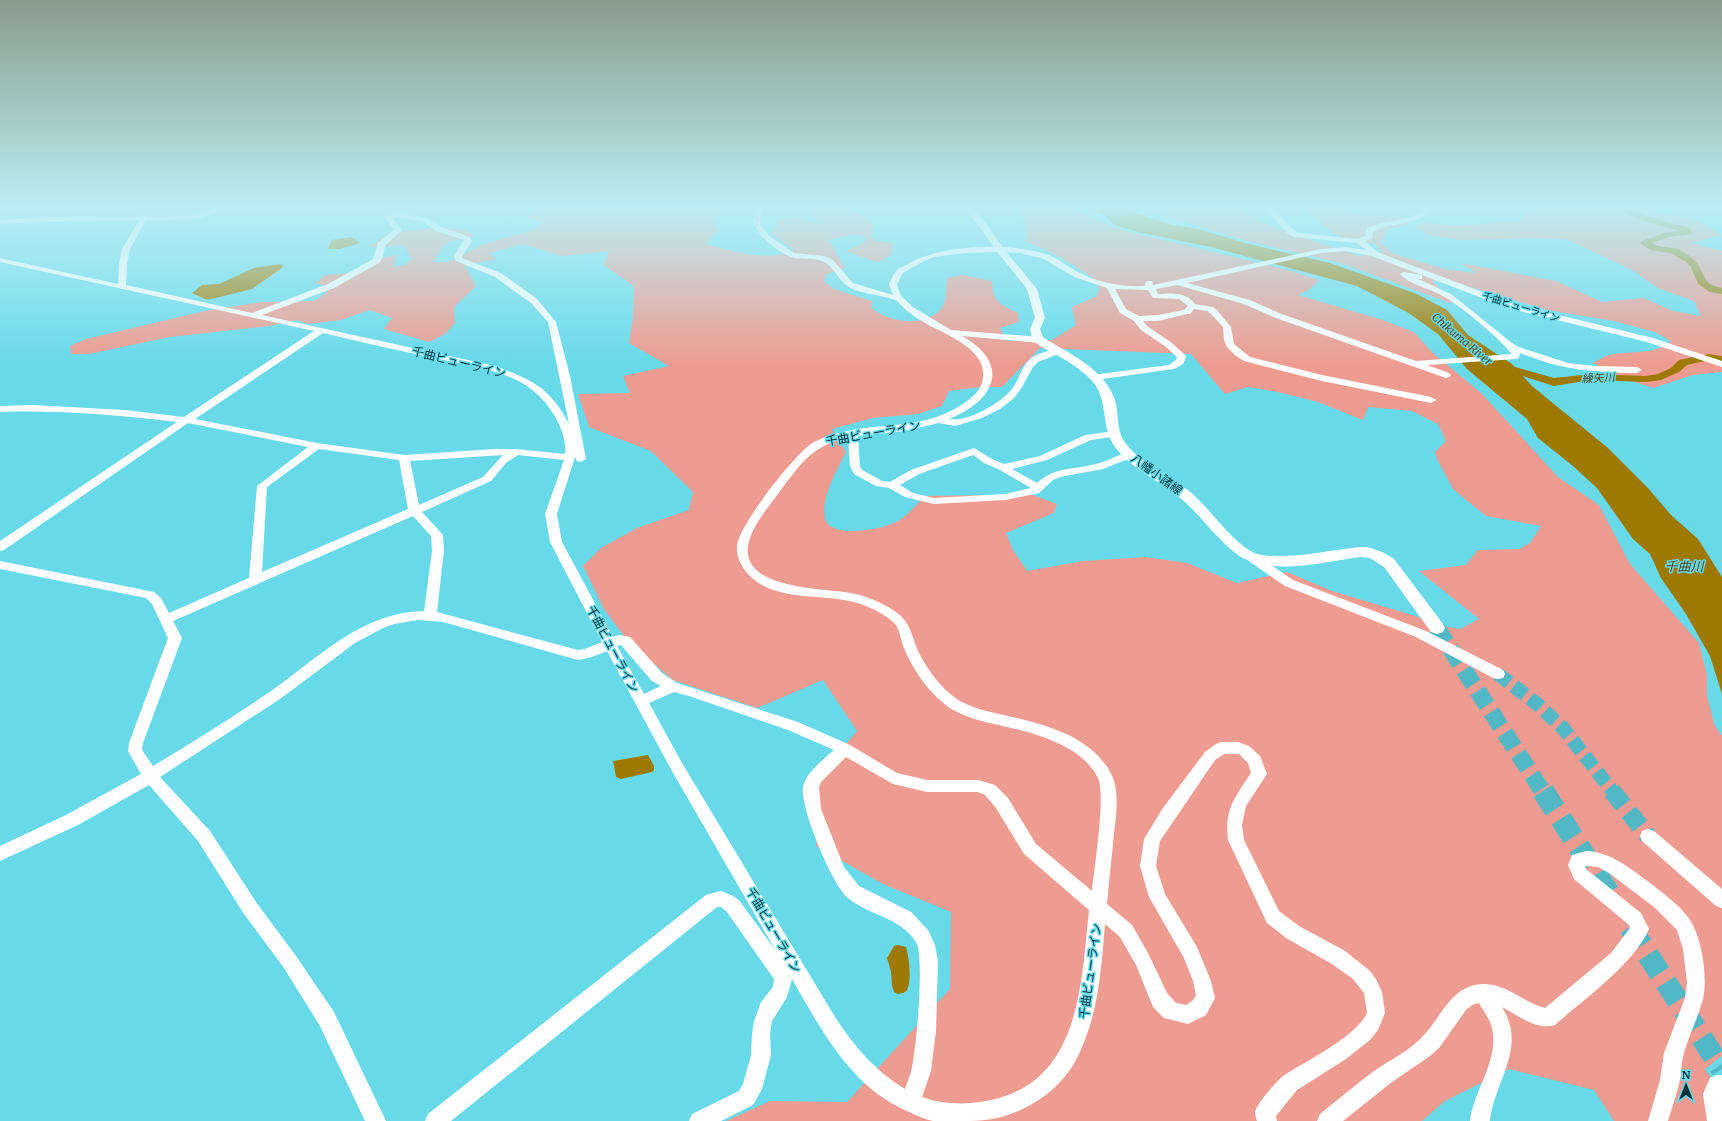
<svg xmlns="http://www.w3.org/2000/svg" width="1722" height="1121" font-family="Merriweather,'Noto Sans JP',serif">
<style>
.green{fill:#ee9c91;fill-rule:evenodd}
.water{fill:#9d7900}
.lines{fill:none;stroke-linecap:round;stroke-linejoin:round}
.river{fill:#9d7900;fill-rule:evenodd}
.minor-tunnel-far1{stroke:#53b8c6;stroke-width:14;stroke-dasharray:14 6;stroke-linecap:butt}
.minor-tunnel{stroke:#53b8c6;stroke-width:18;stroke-dasharray:18 9;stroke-linecap:butt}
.major-tunnel-far1{stroke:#53b8c6;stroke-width:17;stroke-dasharray:17 8;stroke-linecap:butt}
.major-tunnel{stroke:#53b8c6;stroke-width:22;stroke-dasharray:22 11;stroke-linecap:butt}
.minor{fill:#fff;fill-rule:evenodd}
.major{fill:#fff;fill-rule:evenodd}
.labels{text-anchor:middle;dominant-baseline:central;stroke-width:3;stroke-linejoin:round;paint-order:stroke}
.far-street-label{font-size:10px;fill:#00343a;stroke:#68d9e9}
.far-water-label{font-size:11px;font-style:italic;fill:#54441c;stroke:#68d9e9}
.street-label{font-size:12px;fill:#00343a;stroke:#68d9e9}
.water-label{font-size:13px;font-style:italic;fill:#54441c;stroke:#68d9e9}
</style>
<rect width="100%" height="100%" fill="#68d9e9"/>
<path class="green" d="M 546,206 L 738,206 L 713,217 L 717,231 L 706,244 C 728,250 753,258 776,255 C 782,254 789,252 794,250 L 772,234 L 778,221 L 789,217 L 824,224 L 801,207 L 842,206 L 865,217 L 874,225 L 871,236 L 875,241 L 893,243 L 891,255 L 883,260 L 876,262 L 846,251 L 865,242 L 865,236 L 854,234 L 829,240 L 845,268 L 827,274 L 824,281 L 834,289 L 872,301 L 871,308 C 891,323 928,329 943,306 C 947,299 946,286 947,278 L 963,275 L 992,281 C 993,303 1000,304 1018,313 L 1019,322 L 1000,328 L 1007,341 L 1052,340 L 1076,325 L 1072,307 L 1095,297 L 1099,291 L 1096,280 C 1075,265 1052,251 1027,242 C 1026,233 1027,216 1019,212 C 1013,209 1008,210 1004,206 L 1065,206 L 1115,228 L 1291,271 L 1319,280 L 1309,290 L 1298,295 L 1383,320 L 1414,332 L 1432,352 L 1482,394 L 1558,477 L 1599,505 L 1630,564 L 1699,643 L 1707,675 L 1707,695 L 1714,724 L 1722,736 L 1722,1056 L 1705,1069 L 1722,1095 L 1722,1121 L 1614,1121 L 1594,1090 L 1509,1069 L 1445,1101 L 1422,1121 L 726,1121 L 770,1101 L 847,1102 L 950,989 L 951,912 L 883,884 L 816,846 L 816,781 L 857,731 L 823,680 L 757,708 L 673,680 L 629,643 L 604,609 L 583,566 L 601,548 L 637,528 L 689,510 L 693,492 L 651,451 L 589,427 L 578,394 L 630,393 L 623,376 L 669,366 L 629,343 L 633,317 L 634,286 L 604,265 L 609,251 L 562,256 L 523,244 L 490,253 L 495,259 L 465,266 L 476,286 L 454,307 L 455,323 L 445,334 L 429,342 L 384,329 L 392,318 L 370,310 L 341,320 L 308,324 L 297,320 L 270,326 L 170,337 L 89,354 L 71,354 L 70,346 L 86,339 L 209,310 L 262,302 L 314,301 L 325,294 L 330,287 L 316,283 L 325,275 L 363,272 L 382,258 L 397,255 L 393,267 L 405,265 L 412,258 L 406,251 L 405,245 L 368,247 L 388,235 L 410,230 L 441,227 L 467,231 L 475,236 L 451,241 L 444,245 L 433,262 C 437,262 442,262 446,262 C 459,260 470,250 482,245 C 496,239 535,233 543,223 L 529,217 ZM 1040,348 L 1191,354 L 1225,394 L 1248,387 L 1278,392 L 1318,402 L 1363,420 L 1368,407 L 1412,411 L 1438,424 L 1446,441 L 1435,452 L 1437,459 L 1453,489 L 1486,516 L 1541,526 L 1530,543 L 1519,549 L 1478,550 L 1466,565 L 1419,571 L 1479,619 L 1460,629 L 1426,623 L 1419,617 L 1332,591 L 1287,572 L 1237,583 L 1187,563 L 1146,557 L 1083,561 L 1027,571 L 1013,550 L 1006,533 L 1054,513 L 1057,504 L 1028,493 L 1015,496 L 991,495 L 925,496 C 917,504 908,515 898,521 C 885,529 829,540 825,518 C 821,496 837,471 846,452 L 832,429 L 873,418 L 918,414 L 942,406 L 949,391 L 981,387 L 1002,387 Z
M 1133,206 L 1233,206 L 1272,227 L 1359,256 L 1382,253 L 1376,244 L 1345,239 L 1334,233 L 1300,206 L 1330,206 L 1356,215 L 1404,217 L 1409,224 L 1389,229 L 1381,242 L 1392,253 L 1445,269 L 1476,273 L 1461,263 L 1556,281 L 1602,302 L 1644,298 L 1673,311 L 1701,316 L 1694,301 L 1658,288 L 1632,270 L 1567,239 L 1535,238 L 1460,240 L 1429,235 L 1416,227 L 1424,223 L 1457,226 L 1519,221 L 1529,212 L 1557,206 L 1652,206 L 1656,213 L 1693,219 L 1722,235 L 1691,243 L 1722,251 L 1722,372 L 1693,375 L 1653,388 L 1623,378 L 1593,363 C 1598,361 1604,356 1609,355 C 1630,350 1654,356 1671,341 L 1655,332 L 1614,321 L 1547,310 L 1461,284 L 1432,280 L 1453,304 L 1341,263 L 1244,240 Z"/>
<path class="water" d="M 135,206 L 203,206 C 183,214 159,209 138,209 Z
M 1083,206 L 1119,206 L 1168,224 L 1198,229 L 1245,243 L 1330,263 L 1417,294 L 1447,310 L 1468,335 L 1512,364 L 1532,386 L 1608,448 L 1647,487 L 1671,515 L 1698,539 L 1722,577 L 1722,694 L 1710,656 L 1686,614 L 1661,578 L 1650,554 L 1633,539 L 1597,488 L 1573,466 L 1538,438 L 1527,419 L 1467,369 L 1438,334 L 1407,312 L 1357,286 L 1211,247 L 1138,232 L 1115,225 L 1104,215 Z
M 352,237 L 360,243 L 340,249 L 328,249 L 332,240 Z
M 280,264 L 283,265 L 282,268 L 252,289 L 211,299 L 205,299 L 192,293 L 202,285 L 219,284 L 254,268 Z
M 648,755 L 654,766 L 654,770 L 652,772 L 621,779 L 616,777 L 613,761 Z
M 898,945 L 906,947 C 909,957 912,980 907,990 C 905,993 902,993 898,994 L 894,992 L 892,986 L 891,971 L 887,958 L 894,946 Z"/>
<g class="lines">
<path class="river" d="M 1613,206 L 1625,206 L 1647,216 L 1690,228 L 1692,232 L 1691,234 L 1669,237 L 1652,243 C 1658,247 1666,247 1674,248 C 1680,249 1688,254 1693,259 C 1706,270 1700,285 1722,288 L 1722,294 L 1710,292 L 1698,284 L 1691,267 L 1686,262 L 1671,253 L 1650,250 L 1640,243 L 1642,241 L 1664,233 L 1679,231 L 1641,220 Z
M 1709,354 L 1722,356 L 1722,362 L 1709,360 L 1687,365 L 1679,372 L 1661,380 L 1646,382 L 1591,380 L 1554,386 L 1507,371 L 1493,363 L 1495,361 L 1503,361 L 1515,367 L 1554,378 L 1591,374 L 1646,376 L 1658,374 L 1671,368 L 1679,360 Z"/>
<path class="minor-tunnel-far1" d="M 1498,674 L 1536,703 L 1563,728 L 1613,792"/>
<path class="minor-tunnel" d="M 1612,791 L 1648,836"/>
<path class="major-tunnel-far1" d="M 1437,628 L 1543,792"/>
<path class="major-tunnel" d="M 1543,791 L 1612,898
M 1630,927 L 1722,1069"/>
<path class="minor" d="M 223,206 L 234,206 L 200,218 L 184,220 L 146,220 L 130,249 L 127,264 L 126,285 L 252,313 L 328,284 L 373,259 L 378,243 L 394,230 L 385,217 L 386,216 L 397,213 L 426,218 L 442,227 L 470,237 L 472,241 L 462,256 L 462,258 L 501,273 L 537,299 L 556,322 L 570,376 L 586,459 L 581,462 L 577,461 L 575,457 L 557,514 L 562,542 L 613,637 L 619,635 L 630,637 L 662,673 L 677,683 L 798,722 L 850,745 L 897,773 L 927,780 L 978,780 L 995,785 L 1008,798 L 1036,844 L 1092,891 C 1094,868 1106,796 1098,778 C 1083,747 1038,734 1007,727 C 985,722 958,717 941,701 C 925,687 912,668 904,648 C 901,641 900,631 896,625 C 889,617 876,610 866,606 C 829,590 777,606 747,573 C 741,566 736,556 737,546 C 738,526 796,452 814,442 C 860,418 918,435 963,404 C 971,398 980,392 982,382 C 991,350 946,335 925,323 C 918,319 911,314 905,309 C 904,308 898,302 897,301 C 883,294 858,295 846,285 C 838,279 834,268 826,263 C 816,256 802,261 791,257 C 784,255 766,242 762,236 C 758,232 755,226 753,221 L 759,206 L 765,206 L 759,221 L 768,235 L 794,253 L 825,256 L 833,260 L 853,283 L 893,295 L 889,284 C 891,280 893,275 896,271 C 899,268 903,266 906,265 C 940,244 1012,242 1049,255 C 1059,259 1068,267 1078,272 C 1098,283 1122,287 1145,286 L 1146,281 L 1152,281 L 1153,285 L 1321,249 L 1345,247 L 1366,250 L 1357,243 L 1294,237 L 1288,234 L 1263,206 L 1270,206 L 1294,230 L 1299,233 L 1357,239 L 1365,236 L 1366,229 C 1384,220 1404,221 1422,213 L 1423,206 L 1429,206 L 1427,215 L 1413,221 L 1380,228 L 1373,232 L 1372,239 L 1365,241 L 1377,252 L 1514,304 L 1653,338 L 1722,361 L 1722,367 L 1647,342 L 1508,308 L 1372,256 L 1345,251 L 1321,253 L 1187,283 L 1250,300 L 1279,313 L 1416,361 L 1512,354 C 1498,337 1460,305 1441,295 C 1428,288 1410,285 1400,274 L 1404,272 L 1422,275 L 1422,279 L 1418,279 L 1451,294 L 1512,343 L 1519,347 L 1568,363 L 1595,366 L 1637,367 L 1642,370 L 1637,373 L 1623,373 L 1581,370 L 1551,364 L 1520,353 L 1519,358 L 1516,359 L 1427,365 L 1449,373 L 1451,375 L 1449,377 L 1446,378 L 1273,317 L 1244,304 L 1177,285 L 1156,289 L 1158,294 C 1171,293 1187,292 1195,304 L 1213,307 L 1217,310 L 1231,327 L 1234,344 L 1250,357 L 1322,375 L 1431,397 L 1436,400 L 1431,403 L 1322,381 L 1244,361 L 1236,356 L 1227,347 L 1224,340 L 1223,327 L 1211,314 L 1207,311 L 1194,309 L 1190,314 L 1187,314 L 1158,321 L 1143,321 L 1147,326 L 1172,343 L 1185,355 L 1186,357 L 1183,364 L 1174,369 L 1095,380 L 1090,377 L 1092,375 L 1169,365 L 1176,360 L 1177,357 L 1166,347 L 1141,330 L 1134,321 L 1120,313 L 1107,288 L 1074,277 L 1044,259 L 1020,253 L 1003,252 L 965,253 L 934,257 L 924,261 L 903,273 L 897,284 L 901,296 L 913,307 L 951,330 L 1040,337 L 1044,340 L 1040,343 L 962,336 C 1012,364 995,401 949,419 C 967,423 1001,403 1012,389 C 1019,380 1021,368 1029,360 C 1037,353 1049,351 1058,348 L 1062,351 L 1061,353 L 1038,362 L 1033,367 L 1022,387 L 1014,398 L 1000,409 L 982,418 L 955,426 L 939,423 L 905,431 L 858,436 L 860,466 L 862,470 L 882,481 L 890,482 L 911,470 L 974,448 L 992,459 L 1004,464 L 1040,456 L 1085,435 L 1114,431 L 1118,432 L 1119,434 L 1118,436 L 1091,440 L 1047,460 L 1012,469 L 1037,483 C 1056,466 1074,470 1096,464 C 1108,461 1118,455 1129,452 L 1134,455 L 1133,457 L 1103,469 L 1060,477 L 1053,480 L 1039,493 L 1035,494 L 1005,500 L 934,504 L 905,497 L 889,488 L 876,486 L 854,474 L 850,466 L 848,438 C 811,445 799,466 778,494 C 767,509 751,527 748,546 C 742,590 824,588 850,593 C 863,595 876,600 888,607 C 913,621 909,632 920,655 C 929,672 942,689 958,700 C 972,708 989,712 1004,715 C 1042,724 1085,734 1108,768 C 1110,772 1113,777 1114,781 C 1119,798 1116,817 1114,833 C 1112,857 1109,880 1107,904 L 1132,925 L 1148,953 L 1167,993 L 1176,1003 L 1186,1005 L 1192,1001 L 1196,996 L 1193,981 L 1184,958 L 1149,897 L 1140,866 L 1144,839 L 1163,808 L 1205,752 L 1216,744 L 1221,742 L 1238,742 L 1249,746 L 1260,756 L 1267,774 L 1246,806 L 1242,825 L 1244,840 L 1279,911 L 1299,926 L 1345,951 L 1369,970 L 1376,979 L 1382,992 L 1385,1013 L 1378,1030 L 1370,1040 L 1346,1059 L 1297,1090 L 1276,1116 L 1277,1121 L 1257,1121 C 1256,1118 1255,1115 1255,1112 C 1258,1102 1275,1083 1283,1076 C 1306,1061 1356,1037 1367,1013 L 1364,993 L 1353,979 L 1332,964 L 1286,938 L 1267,923 L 1228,840 C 1224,810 1235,797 1251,773 L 1248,763 L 1239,754 L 1224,754 L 1215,760 L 1160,841 L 1156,866 L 1165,894 L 1197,947 L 1211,981 L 1215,998 L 1206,1015 L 1188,1024 L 1164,1018 L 1153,1007 L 1136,965 L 1120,937 L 1105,924 C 1101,970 1099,1011 1079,1054 C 1065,1084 1039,1104 1008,1115 C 990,1121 975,1121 957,1121 C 949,1121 941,1121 933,1121 C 924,1119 915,1115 907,1111 C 850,1086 822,1031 792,979 L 787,997 L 772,1021 L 770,1034 L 771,1055 L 762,1089 L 753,1105 L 721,1121 L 689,1121 L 692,1114 L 739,1091 L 743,1084 L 751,1055 L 752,1034 L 754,1021 L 761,1002 L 773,987 L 774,979 L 727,912 L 721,907 L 717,907 L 451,1121 L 425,1121 L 428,1114 L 706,895 L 721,891 L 731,895 L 739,900 L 776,951 L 672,771 L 607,651 L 592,657 L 578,660 L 443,622 L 418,620 L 394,624 L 383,628 L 355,643 L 280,699 L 160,777 L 210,831 L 256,902 L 296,956 L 334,1012 L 386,1121 L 365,1121 L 320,1026 L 284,968 L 244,914 L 198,841 L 149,785 L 78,825 L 0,861 L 0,846 L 66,815 L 141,774 L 128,751 L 129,743 L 168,638 L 152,604 L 146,598 L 0,569 L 0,561 L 154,592 L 161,598 L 169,613 L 249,578 L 257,486 L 308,447 L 188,423 L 4,550 L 0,551 L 0,541 L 177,422 C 118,415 59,410 0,412 L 0,406 L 32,405 L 125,410 L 184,417 L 314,331 L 0,262 L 0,258 L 118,284 L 119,264 L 122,249 L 139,220 L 55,221 L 0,224 L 0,220 L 55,217 L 184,216 L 199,214 ZM 397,217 L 422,221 L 436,231 L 464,240 L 454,256 L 456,261 L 495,277 L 531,303 L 548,322 L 569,424 C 550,387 532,380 495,366 L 262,315 L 334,288 L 379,263 L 383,257 L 385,246 L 402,230 L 392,218 ZM 1115,289 L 1148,290 L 1153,298 L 1179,299 L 1188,306 L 1184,310 L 1158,315 L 1139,316 L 1126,309 ZM 323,333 C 361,342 400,351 439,359 C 467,365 509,371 531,389 C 549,402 568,432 565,454 L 516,449 L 495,449 L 404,455 L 317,443 L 195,419 ZM 319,449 L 399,460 L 408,509 L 262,572 L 267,487 ZM 503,455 L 483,477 L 419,505 L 410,461 ZM 518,455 L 564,460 L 545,514 L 550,542 L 602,642 L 585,649 L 578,650 L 437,612 L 444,551 L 443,535 L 422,512 L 491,481 L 506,463 ZM 973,455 L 984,463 L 998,469 L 1031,488 L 1005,494 L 934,498 L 913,493 L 900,485 L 919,474 ZM 413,516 L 431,536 L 432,551 L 424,611 C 362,612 318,658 271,691 C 233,717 193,742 153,766 L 142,750 L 143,743 L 182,638 L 173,621 ZM 621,645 L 652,681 L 661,686 L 644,694 L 617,646 ZM 674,692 L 689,696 L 788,730 L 834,750 C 823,760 806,772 803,787 C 800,808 832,885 848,898 C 870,916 900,917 916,942 C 925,957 916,1053 911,1072 C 909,1078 907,1083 905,1089 C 875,1071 854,1046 835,1017 L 682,763 L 649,703 ZM 846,757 L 893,784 L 927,792 L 978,792 L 985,795 L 996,808 L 1024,854 L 1089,910 C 1081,983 1081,1081 991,1100 C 968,1105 944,1105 922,1097 L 931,1071 L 936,1031 L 938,961 L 935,945 L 928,930 L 911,912 L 859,886 L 844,867 L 821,809 L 819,787 L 821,782 Z
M 1254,555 L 1258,556 L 1293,580 L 1426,631 L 1503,670 L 1505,674 L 1503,678 L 1498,679 L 1493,678 L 1416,637 L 1285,586 L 1250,562 L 1248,559 L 1250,556 Z
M 1648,829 L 1654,831 L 1722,889 L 1722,908 L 1716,906 L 1642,841 L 1640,836 L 1642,831 Z
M 1586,851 C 1611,852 1631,869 1650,883 C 1663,893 1678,904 1688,917 C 1702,936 1708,977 1703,999 C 1698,1018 1689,1035 1684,1053 C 1681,1062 1682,1071 1680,1080 C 1677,1094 1672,1107 1668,1121 L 1648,1121 L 1660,1080 L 1664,1053 L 1685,998 L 1687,982 L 1683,949 L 1677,930 L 1654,907 L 1609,873 L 1598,867 L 1586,866 L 1585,866 L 1586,869 L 1641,913 L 1649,929 C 1633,965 1584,999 1555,1025 C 1538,1031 1517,1015 1502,1007 C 1528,1048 1494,1081 1490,1121 L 1470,1121 C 1474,1088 1503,1056 1490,1022 C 1487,1015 1482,1009 1479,1003 L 1472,1005 L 1466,1010 L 1439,1048 L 1430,1056 L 1392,1082 L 1343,1121 L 1317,1121 L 1320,1114 C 1339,1099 1357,1083 1377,1069 C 1393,1058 1411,1050 1424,1035 C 1442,1016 1452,984 1484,984 C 1507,984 1524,1003 1545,1008 L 1611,953 L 1630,928 L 1629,925 L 1574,879 L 1568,865 L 1572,855 Z
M 1717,1075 L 1722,1075 L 1722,1121 L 1707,1121 L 1703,1094 L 1710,1078 Z"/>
<path class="major" d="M 961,206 L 970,206 L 985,222 L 1004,249 L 1037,289 L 1045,318 L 1040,329 L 1043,337 C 1069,354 1104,368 1115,400 C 1119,413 1116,429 1124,441 C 1140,464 1168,474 1189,491 C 1211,509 1227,537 1252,552 C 1260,556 1270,556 1279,556 C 1298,556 1318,553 1337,550 C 1345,549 1355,547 1364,547 C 1375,548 1385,553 1394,559 L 1443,624 L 1445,628 L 1443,632 L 1437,634 L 1431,632 L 1384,567 L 1370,558 L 1360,557 C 1323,562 1265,578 1234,552 C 1214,536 1199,513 1179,497 C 1157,479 1129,468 1113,444 C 1101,424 1108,400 1093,382 C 1082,369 1066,360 1051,352 C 1046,349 1037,345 1033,340 C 1031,337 1031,333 1030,329 L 1035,318 L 1027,289 L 998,253 L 979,226 Z"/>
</g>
<linearGradient id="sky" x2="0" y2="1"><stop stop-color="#8a9c8b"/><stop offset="0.57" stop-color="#bbeef5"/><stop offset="1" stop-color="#bbeef5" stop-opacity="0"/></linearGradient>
<rect width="1722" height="363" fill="url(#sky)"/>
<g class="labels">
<g class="far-street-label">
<text transform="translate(1521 307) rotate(17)">千曲ビューライン</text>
</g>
<g class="far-water-label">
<text transform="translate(1462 339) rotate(40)">Chikuma River</text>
<text transform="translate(1598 378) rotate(-3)">繰矢川</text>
</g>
<g class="street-label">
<text transform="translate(459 362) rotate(14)">千曲ビューライン</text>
<text transform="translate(873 433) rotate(-10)">千曲ビューライン</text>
<text transform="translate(1157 474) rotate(36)">八幡小諸線</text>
<text transform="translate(613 649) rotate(62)">千曲ビューライン</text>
<text transform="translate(774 930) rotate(60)">千曲ビューライン</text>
<text transform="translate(1090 971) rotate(-82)">千曲ビューライン</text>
</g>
<g class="water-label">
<text x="1684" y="566">千曲川</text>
</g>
</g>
<g transform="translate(1686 1085)" stroke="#68d9e9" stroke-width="3" paint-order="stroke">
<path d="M0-3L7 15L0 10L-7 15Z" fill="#00343a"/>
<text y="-6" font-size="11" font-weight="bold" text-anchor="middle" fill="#00343a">N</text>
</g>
</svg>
